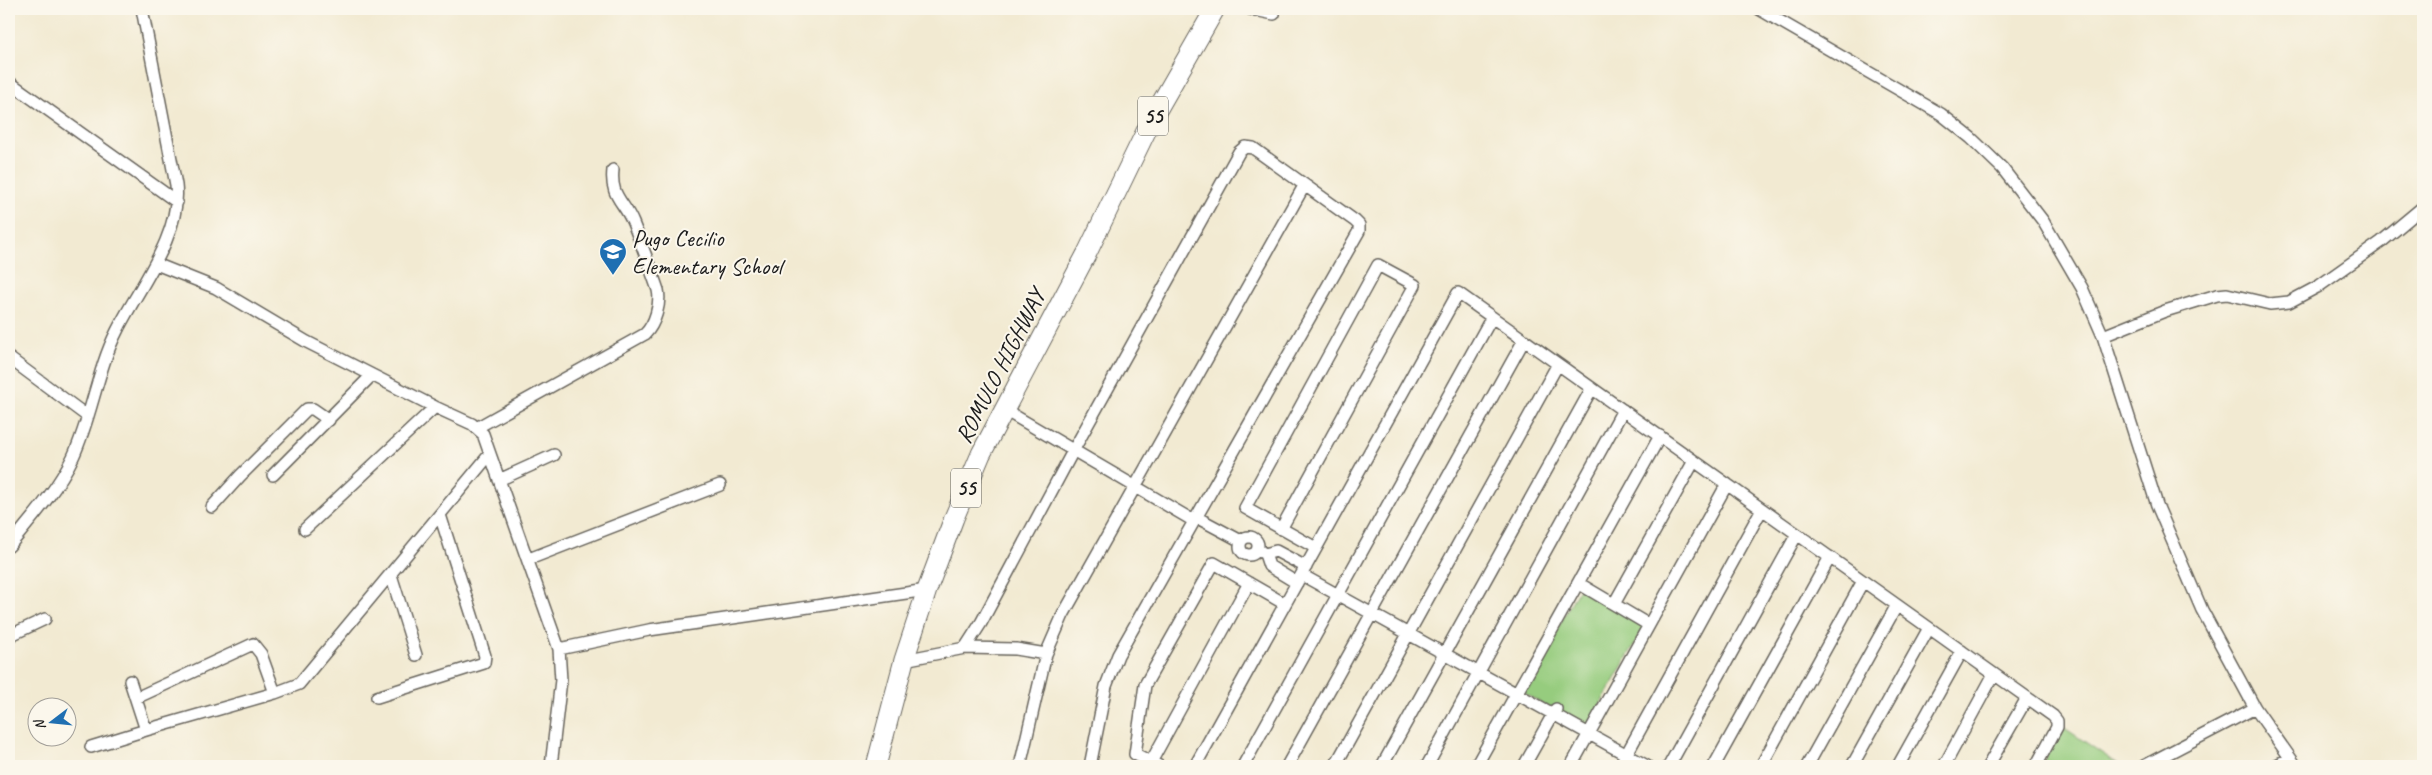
<svg xmlns="http://www.w3.org/2000/svg" width="2432" height="775" font-family="Caveat,sans-serif">
<style>
.green{fill:#96cc7e;stroke:#59744d}
.lines{fill:none;stroke-linecap:round;stroke-linejoin:round}
.minor-casing{stroke:#67645c;stroke-width:14}
.trunk-casing{stroke:#67645c;stroke-width:21}
.minor{stroke:#fff;stroke-width:11}
.trunk{stroke:#fff;stroke-width:19}
.labels{text-anchor:middle;dominant-baseline:central;stroke-width:4;stroke-linejoin:round;paint-order:stroke}
.shield{fill:#fbf7ec;stroke:#5f5e5a;stroke-width:1}
.shield-label{font-size:22px;font-weight:bold;fill:#1c1c1c}
.poi-label{font-size:24px;fill:#1c1c1c;stroke:#fbf7ec;text-anchor:start}
.street-label{font-size:24px;fill:#1c1c1c;stroke:#fbf7ec}
</style>
<rect width="100%" height="100%" fill="#fbf7ec"/>
<filter id="ink" filterUnits="userSpaceOnUse"><feTurbulence type="fractalNoise" baseFrequency=".02" numOctaves="2"/><feDisplacementMap in="SourceGraphic" scale="10" xChannelSelector="R" yChannelSelector="G"/><feConvolveMatrix kernelMatrix="1 2 1 2 8 2 1 2 1" color-interpolation-filters="sRGB"/></filter>
<filter id="wash" filterUnits="userSpaceOnUse"><feTurbulence type="fractalNoise" baseFrequency=".0096" numOctaves="4" result="noise"/><feDisplacementMap in="SourceGraphic" scale="20" xChannelSelector="R" yChannelSelector="G"/><feGaussianBlur stdDeviation="1.12" result="paint"/><feColorMatrix in="noise" values="0 0 0 0 0 0 0 0 0 0 0 0 0 0 0 0 0 1.4 0 .05"/><feComposite in="paint" operator="in"/></filter>
<g filter="url(#wash)">
<rect width="100%" height="100%" fill="#f2ead2"/>
<path class="green" d="M 1579,588 L 1645,626 L 1587,728 L 1523,693 Z
M 2063,727 L 2121,766 L 2041,766 Z"/>
</g>
<g filter="url(#ink)">
<g class="lines">
<defs>
<path id="minor" d="M 1250,9 L 1274,14
M 1759,9 L 1941,114 L 1971,138 L 2002,168 L 2043,221 L 2082,288 L 2103,336 L 2157,505 L 2202,610 L 2255,708 L 2296,766
M 9,82 L 177,202
M 156,264 L 216,288 L 307,342 L 435,407 L 472,424 L 483,434 L 490,454
M 2103,336 L 2165,311 L 2217,295 L 2227,294 L 2270,304 L 2289,302 L 2319,286 L 2381,242 L 2423,207
M 9,358 L 87,416
M 1003,409 L 1194,521
M 478,427 L 645,334 C 655,324 661,304 658,290 C 650,267 642,245 633,223 C 624,201 610,197 613,170
M 273,475 L 372,375
M 499,480 L 554,455
M 212,507 L 240,476 L 307,409 L 313,409 L 329,420
M 1196,517 L 1241,541
M 305,529 L 435,407
M 1281,529 L 1415,285 L 1378,265 L 1245,508 L 1316,548
M1240 546a9 9 0 1 1 18 0a9 9 0 1 1-18 0Z
M 9,546 C 32,518 57,490 73,457 C 92,416 97,370 117,331 C 138,288 182,235 176,185 L 142,9
M 1258,550 L 1265,554 L 1276,551 L 1306,567
M 1265,554 L 1269,566 L 1297,583
M 529,559 L 720,485
M 391,575 L 416,655
M 1302,575 L 1647,766
M 1578,583 L 1649,625
M 1614,604 L 1694,461
M 9,636 L 45,619
M 559,649 L 649,630 L 927,590
M 1046,654 L 1016,649 L 965,648 L 981,623 L 1073,451 L 1239,152 L 1245,147 L 1253,148 L 1355,221 L 1359,225 L 1359,231 L 1118,655 L 1106,686 L 1090,766
M 904,660 L 965,648
M 130,681 L 146,730 L 275,693 L 299,684 L 490,454 L 559,649 L 561,680 L 551,766
M 377,697 L 484,663 L 485,656 L 440,515
M 136,698 L 253,644 L 261,654 L 275,693
M 91,747 L 146,730
M 1151,762 L 1249,583
M 1020,766 L 1046,654 L 1063,615 L 1304,186
M 1159,766 L 1135,754 L 1145,685 L 1214,563 L 1285,604
M 1195,766 L 1458,293 L 2053,716 L 2057,721 L 2057,727 L 2036,766
M 1243,766 L 1492,317
M 1287,766 L 1524,340
M 1335,766 L 1558,364
M 1382,766 L 1592,388
M 1427,766 L 1623,410
M 1476,766 L 1660,436
M 1524,766 L 1556,709
M 1571,766 L 1727,484
M 1620,766 L 1762,509
M 1669,766 L 1797,534
M 1714,766 L 1830,557
M 1761,766 L 1863,581
M 1807,766 L 1897,605
M 1852,766 L 1929,628
M 1898,766 L 1962,651
M 1944,766 L 1994,674
M 1988,766 L 2027,698
M 2144,766 L 2255,708
M 2275,766 L 2290,758"/>
<path id="trunk" d="M 876,766 L 904,660 L 927,590 L 954,518 L 981,454 L 1086,255 L 1152,119 L 1215,9"/>
</defs>
<use href="#minor" class="minor-casing"/>
<use href="#trunk" class="trunk-casing"/>
<use href="#minor" class="minor"/>
<use href="#trunk" class="trunk"/>
</g>
</g>
<defs>
<symbol id="school-pin" viewBox="-11 -11 22 30"><path d="M0 17L-7.5 6A9.5 9.5 0 1 1 7.5 6Z" fill="#1f6fb2" stroke="#fbf7ec"/><path d="M0-5L7-2L0 1L-7-2ZM-4 1L0 2.5L4 1V4Q0 6-4 4Z" fill="#fff"/></symbol>
</defs>
<g fill-rule="evenodd">
<use href="#school-pin" x="597" y="236" width="32" height="43"/>
</g>
<g class="labels">
<g class="shield">
<rect x="1138" y="96.5" width="30" height="39" rx="4"/>
<rect x="951" y="468.5" width="30" height="39" rx="4"/>
</g>
<g class="shield-label">
<text x="1153" y="116">55</text>
<text x="966" y="488">55</text>
</g>
<g class="poi-label">
<text x="632" y="238">Pugo Cecilio<tspan x="632" dy="28">Elementary School</tspan></text>
</g>
<g class="street-label">
<text transform="translate(1000 366) rotate(-63)">ROMULO HIGHWAY</text>
</g>
</g>
<rect width="2432" height="775" fill="none" stroke="#fbf7ec" stroke-width="30"/>
<g transform="translate(52 722) rotate(254)"><circle r="24" fill="#fbf7ec" stroke="#a29f99"/>
<path d="M0-4L9 19L0 12L-9 19Z" fill="#1f6fb2"/>
<text y="-8" font-size="14" font-weight="bold" text-anchor="middle" fill="#1c1c1c">N</text>
</g>
</svg>
